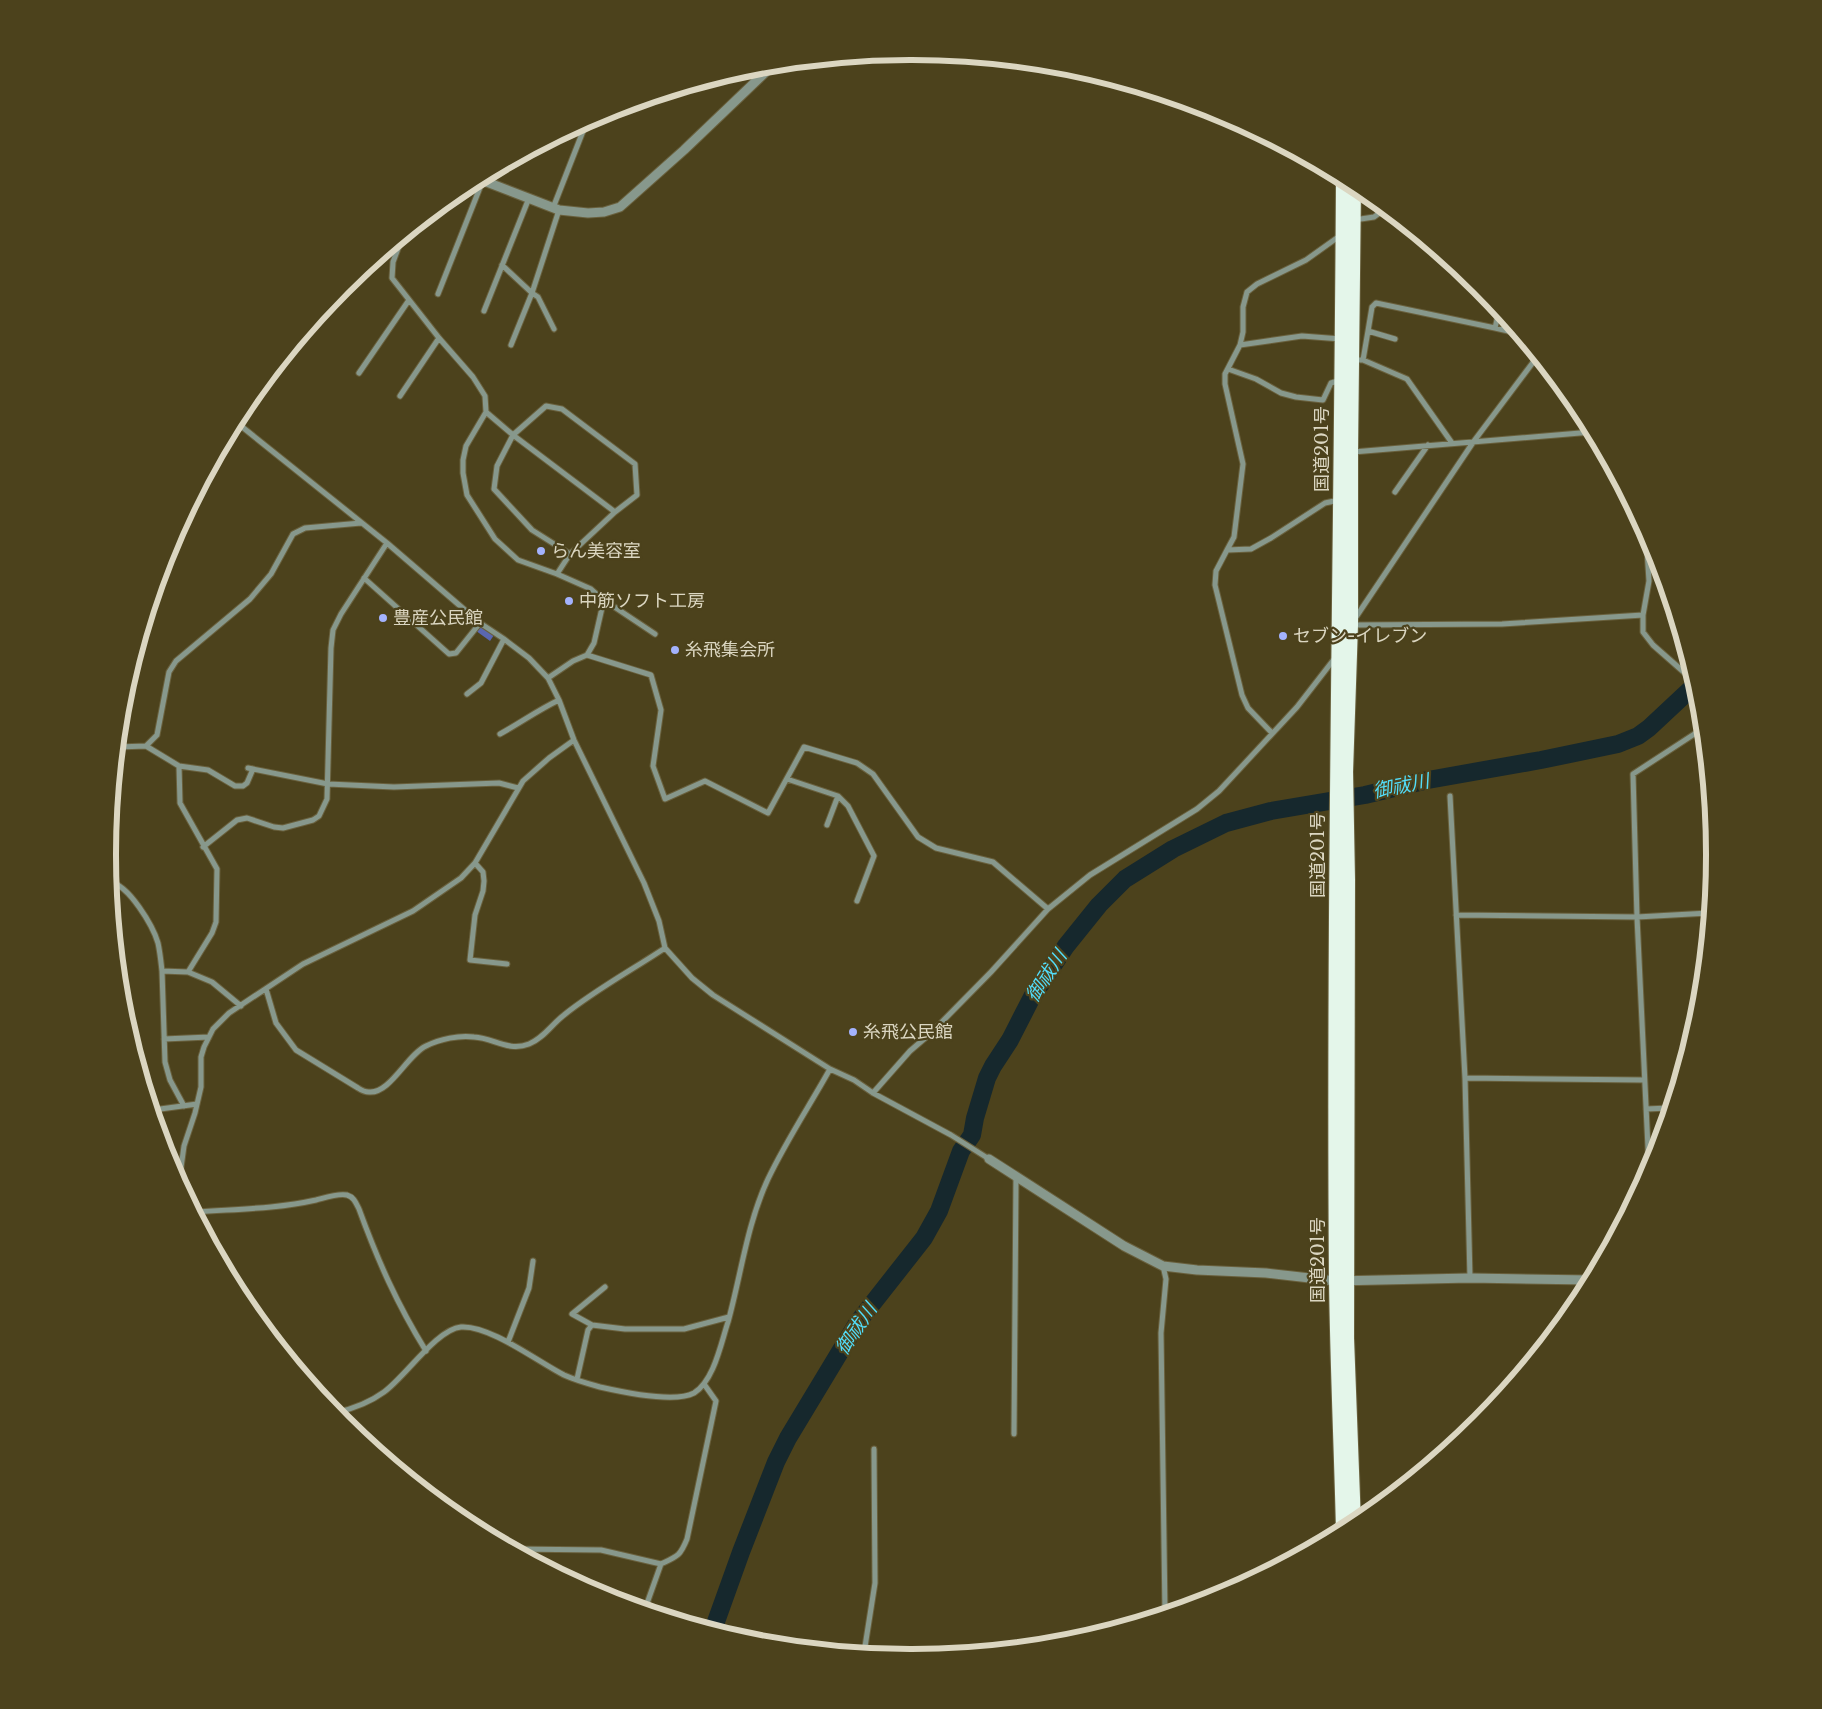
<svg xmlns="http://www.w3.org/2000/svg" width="1822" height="1709" font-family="'Libre Baskerville','Noto Sans JP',serif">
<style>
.green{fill:#5a67b0}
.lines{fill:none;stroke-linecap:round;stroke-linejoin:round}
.river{stroke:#16282d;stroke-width:18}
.minor-casing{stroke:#69603d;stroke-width:7}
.tertiary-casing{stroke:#69603d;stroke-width:11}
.trunk-casing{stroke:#69603d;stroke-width:16}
.minor{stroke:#87988c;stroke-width:5}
.tertiary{stroke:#87988c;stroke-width:9}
.trunk{stroke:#e4f6ea;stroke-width:14}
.poi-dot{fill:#a3b2fd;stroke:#4c421c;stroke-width:2}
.labels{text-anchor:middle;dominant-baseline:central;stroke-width:4.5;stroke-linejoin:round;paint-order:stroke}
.street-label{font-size:18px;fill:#dbd6c1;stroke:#4c421c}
.poi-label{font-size:18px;fill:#dbd6c1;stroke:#4c421c;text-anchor:start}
.water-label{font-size:19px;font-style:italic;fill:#52ddfa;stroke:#4c421c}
.rim{fill:none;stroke:#dbd6c1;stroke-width:6}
</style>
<rect width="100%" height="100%" fill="#4c421c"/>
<path class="green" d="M 479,619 L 496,632 L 490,641 L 472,628 Z"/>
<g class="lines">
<path class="river" d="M 713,1630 L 741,1552 L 776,1462 L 788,1438 L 858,1322 L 924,1238 L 939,1211 L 961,1151 L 972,1135 L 975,1118 L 987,1078 L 993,1066 L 1010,1040 L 1032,997 L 1066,946 L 1099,905 L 1125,879 L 1173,849 L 1226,823 L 1271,811 L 1365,795 L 1428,780 L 1541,760 L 1618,744 L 1638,736 L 1649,728 L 1695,685"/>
<defs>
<path id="minor" d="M 1060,67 L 1070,68
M 553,208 L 587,121
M 1354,220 L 1374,217 L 1385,209
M 402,238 L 393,262 L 392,278 L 439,338 L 473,377 L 485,396 L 486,412 L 466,446 L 463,460 L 463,473 L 467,495 L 495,539 L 518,560 L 557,574 L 591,589 L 601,598 L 602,608 L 594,643 L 587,655 L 573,661 L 548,678
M 502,265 L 532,293 L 538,297 L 554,329
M 438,294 L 483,180
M 484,311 L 529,198
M 1495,328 L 1517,333
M 1368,331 L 1372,307 L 1376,303 L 1495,328 L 1499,311
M 511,345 L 532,293 L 559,210
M 1240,345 L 1302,336 L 1341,339
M 1353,360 L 1363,360 L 1407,379 L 1452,443
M 1363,360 L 1368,331 L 1395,339
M 1228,369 L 1256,379 L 1281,393 L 1296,397 L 1323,400 L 1331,383 L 1341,380
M 359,373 L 409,300
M 400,396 L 439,338
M 486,412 L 513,435 L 546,406 L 562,409 L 635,464 L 637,495 L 615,512 L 570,554 L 557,574
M 236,422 L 387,543 L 480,623 L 504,639 L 529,658 L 548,678 L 559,700 L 574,740 L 644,883 L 659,921 L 665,948 L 692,978 L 713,995 L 830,1069 L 854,1080 L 873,1093 L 951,1135 L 989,1159
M 1353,452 L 1592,432
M 1395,492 L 1428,445
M 1646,534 L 1649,581 L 1643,615 L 1643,632 L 1653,645 L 1694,681
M 1227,550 L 1234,537 L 1243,464 L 1225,384 L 1225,374 L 1240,345 L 1243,332 L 1243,307 L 1247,292 L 1257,284 L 1306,260 L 1341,235
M 570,554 L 532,530 L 494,489 L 497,466 L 513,435 L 615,512
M 364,578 L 449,654 L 456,653 L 480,623
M 601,598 L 655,634
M 1354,620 L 1474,441 L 1537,357
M 1352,625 L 1502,624 L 1643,615
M 587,655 L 651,675 L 661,710 L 653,766 L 665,799 L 705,781 L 768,813 L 804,747 L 857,763 L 873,774 L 918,837 L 936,848 L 993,862 L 1048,909
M 467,694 L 481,683 L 504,639
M 1272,733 L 1248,708 L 1242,695 L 1215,585 L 1216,571 L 1227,550 L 1251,549 L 1271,538 L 1325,503 L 1339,500
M 500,734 C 520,723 538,710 559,700
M 146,746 L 179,766 L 180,803 L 217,869 L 216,922 L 212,933 L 188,972 L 212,982 L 241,1006
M 118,747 L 146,746 L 157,735 L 169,672 L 176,661 L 250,599 L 271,574 L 293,534 L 305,528 L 361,523
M 179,766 L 208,770 L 235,786 L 243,786 L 247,783 L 253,769
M 248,768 L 328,784 L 394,787 L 499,783 L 518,788
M 787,779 L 838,796 L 848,806 L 874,856 L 857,901
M 1450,796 L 1465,1078 L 1470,1278
M 827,825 L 838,796
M 203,847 L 237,820 L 247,818 L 274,827 L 283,828 L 313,820 L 319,816 L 327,799 L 331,648 L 333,630 L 341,614 L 387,543
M 475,863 L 483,872 L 484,881 L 483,891 L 475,915 L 470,960 L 507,964
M 110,882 C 129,885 153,926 158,943 C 160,952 161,962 162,971
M 1456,915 L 1637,917 L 1709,913
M 266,989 L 276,1023 L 296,1050 L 358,1088 C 361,1090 365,1092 369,1092 C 390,1094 407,1055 426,1046 C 440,1039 459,1035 474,1037 C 494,1038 508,1052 529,1044 C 544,1038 552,1024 564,1015 C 595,990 632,970 665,948
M 164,1039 L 209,1037
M 1465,1078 L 1644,1080
M 873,1093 L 910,1051 L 931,1033 L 991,972 L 1048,909 L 1090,875 L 1197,809 L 1219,791 L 1297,707 L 1335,658
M 184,1106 L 170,1080 L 165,1062 L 162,971 L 188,972
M 1646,1109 L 1669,1108
M 153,1110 L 197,1104
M 1649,1169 L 1637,917 L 1633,774 L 1702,729
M 181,1185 L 180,1175 L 184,1146 L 195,1113 L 201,1087 L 201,1057 L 204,1047 L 213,1029 L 229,1013 L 303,964 L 413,911 L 461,878 L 475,863 L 523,781 L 549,758 L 574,740
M 196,1212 C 236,1209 276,1209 316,1200 C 324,1198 338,1193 347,1195 C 354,1197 356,1203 359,1209 C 378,1261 397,1304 426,1351
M 1163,1266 L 1166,1279 L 1161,1333 L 1165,1613
M 592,1325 L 572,1314 L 605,1287
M 508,1342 L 529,1288 L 533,1261
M 577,1379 L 588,1330 L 592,1325 L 625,1329 L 684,1329 L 729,1317
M 335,1413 C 352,1409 369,1403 384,1392 C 405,1377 437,1329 461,1327 C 490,1325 538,1362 564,1375 C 575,1380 589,1384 600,1387 C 622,1392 675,1403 694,1393 C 714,1381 721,1343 728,1322 C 741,1275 747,1224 768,1179 C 786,1141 810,1105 830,1069
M 1014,1434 L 1016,1177
M 514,1549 L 601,1550 L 661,1564
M 645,1609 L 661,1564 C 678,1556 680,1556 687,1539 L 716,1401 L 704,1384
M 746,1637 L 753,1642
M 864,1653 L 875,1583 L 874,1449"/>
<path id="tertiary" d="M 479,179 L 559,210 L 588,213 L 604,212 L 620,207 L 684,150 L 773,65
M 989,1159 L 1124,1246 L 1163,1266 L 1197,1270 L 1266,1273 L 1336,1281 L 1470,1278 L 1590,1280"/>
<path id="trunk" d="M 1343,179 C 1341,546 1333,912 1336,1279 C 1337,1363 1341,1446 1343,1530
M 1354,185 L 1351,452 L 1351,625 L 1346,772 L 1348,880 L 1347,1338 L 1354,1524"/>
</defs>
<use href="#minor" class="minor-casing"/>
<use href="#tertiary" class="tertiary-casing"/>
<use href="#trunk" class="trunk-casing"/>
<use href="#minor" class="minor"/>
<use href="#tertiary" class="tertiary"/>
<use href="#trunk" class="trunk"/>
</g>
<g class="poi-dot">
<circle cx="541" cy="551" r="5"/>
<circle cx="569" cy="601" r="5"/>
<circle cx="383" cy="618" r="5"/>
<circle cx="1283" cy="636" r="5"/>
<circle cx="675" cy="650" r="5"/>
<circle cx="853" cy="1032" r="5"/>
</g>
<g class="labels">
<g class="street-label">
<text transform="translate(1322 449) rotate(-90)">国道201号</text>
<text transform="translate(1318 855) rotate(-90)">国道201号</text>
<text transform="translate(1318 1260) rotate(-90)">国道201号</text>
</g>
<g class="poi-label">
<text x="551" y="551">らん美容室</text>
<text x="579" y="601">中筋ソフト工房</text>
<text x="393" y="618">豊産公民館</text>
<text x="1293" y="636">セブン-イレブン</text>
<text x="685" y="650">糸飛集会所</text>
<text x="863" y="1032">糸飛公民館</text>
</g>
<g class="water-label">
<text transform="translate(1401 786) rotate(-11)">御祓川</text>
<text transform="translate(1046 976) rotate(-57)">御祓川</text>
<text transform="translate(856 1329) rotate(-56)">御祓川</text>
</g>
</g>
<path d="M0 0H1822V1709H0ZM910 60H912A794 794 0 0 1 1706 854V855A794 794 0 0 1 912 1649H910A794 794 0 0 1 116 855V854A794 794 0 0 1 910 60Z" fill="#4c421c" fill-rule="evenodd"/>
<path class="rim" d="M910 60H912A794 794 0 0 1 1706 854V855A794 794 0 0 1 912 1649H910A794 794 0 0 1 116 855V854A794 794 0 0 1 910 60Z"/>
</svg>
